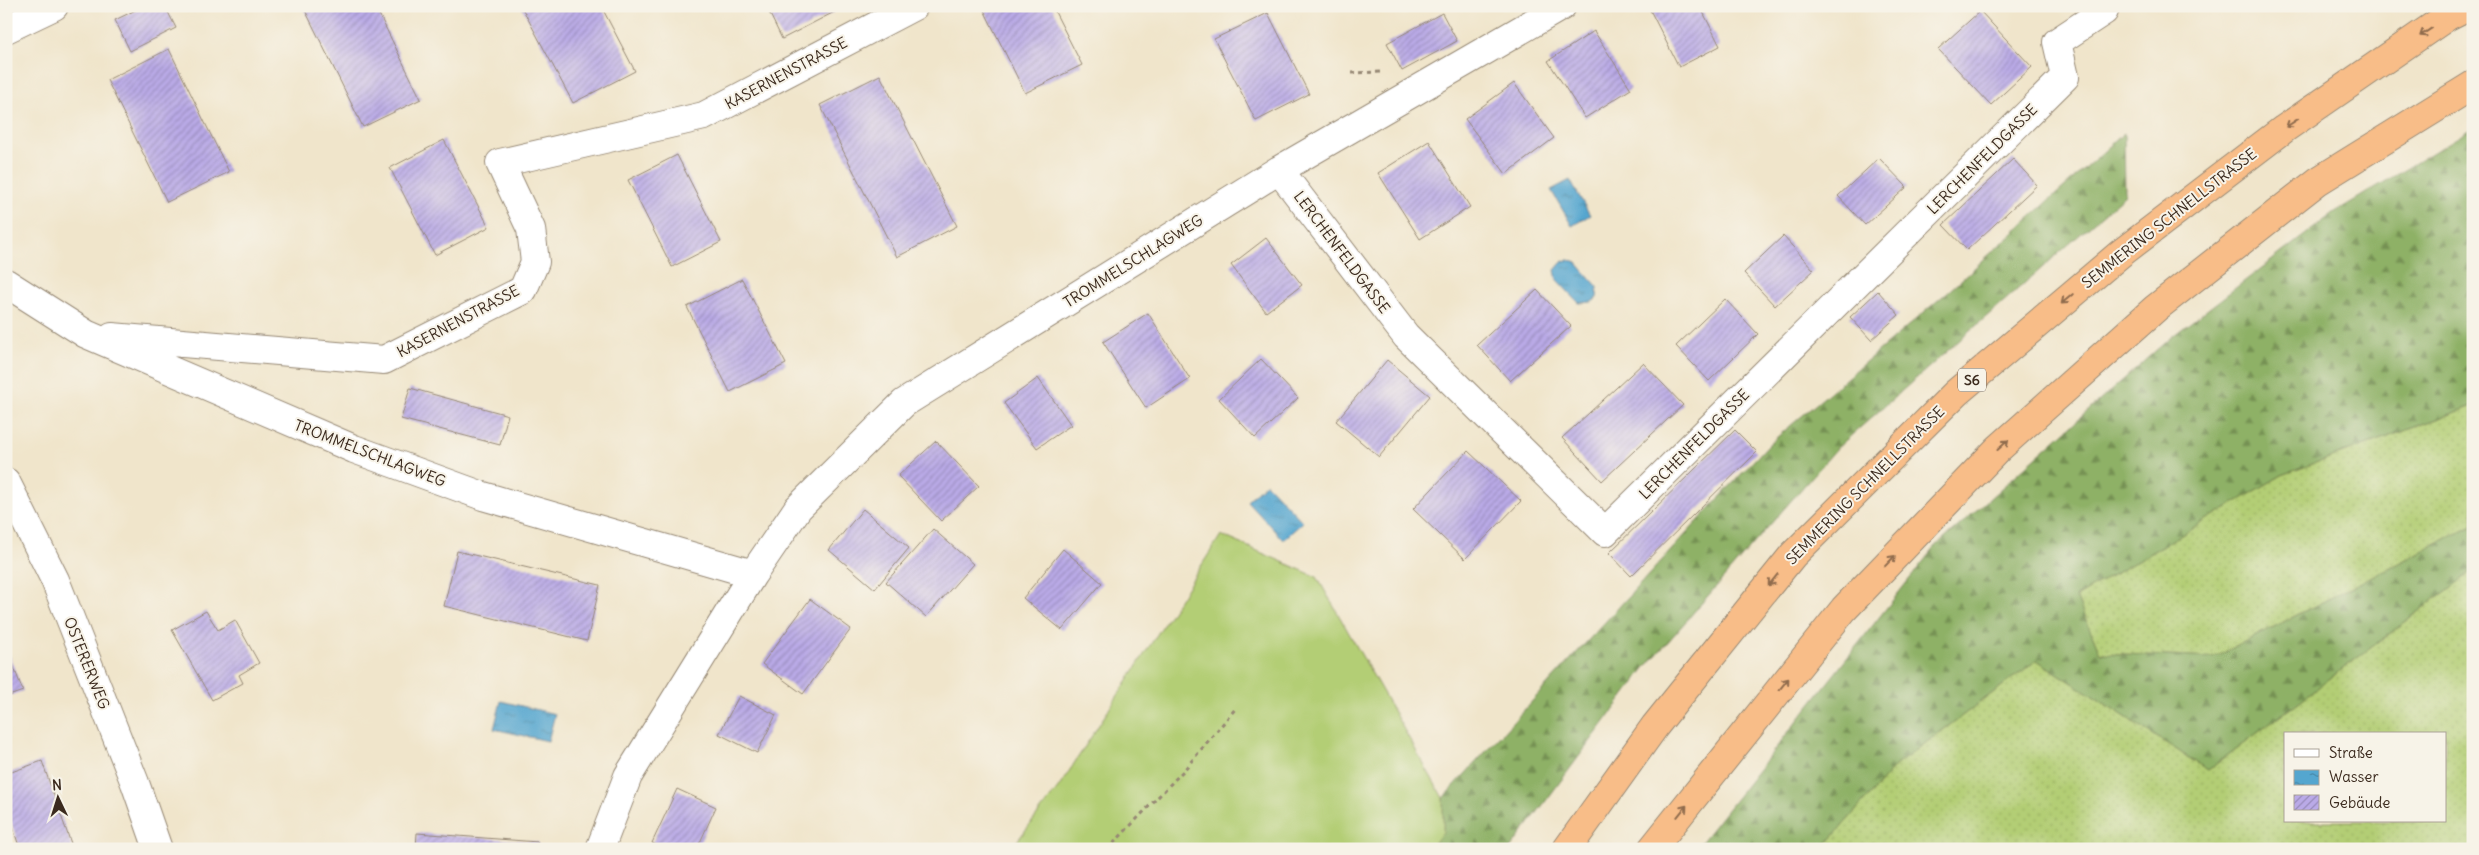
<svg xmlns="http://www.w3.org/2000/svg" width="2479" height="855" font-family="Delius,sans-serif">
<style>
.grass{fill:url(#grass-dots);stroke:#777c49;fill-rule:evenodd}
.forest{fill:url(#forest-firs);stroke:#646e42}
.garden{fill:#b3ce74;stroke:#777c49}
.water{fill:url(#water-ripples);stroke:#486876}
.building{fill:url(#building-hatch)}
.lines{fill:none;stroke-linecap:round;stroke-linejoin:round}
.minor-casing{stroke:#968874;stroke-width:30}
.highway-casing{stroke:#968874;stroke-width:30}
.path{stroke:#968874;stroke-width:3;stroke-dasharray:4 4;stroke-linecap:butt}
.minor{stroke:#fff;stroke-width:28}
.highway{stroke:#f8bd88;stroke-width:28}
.oneway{stroke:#906c4e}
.labels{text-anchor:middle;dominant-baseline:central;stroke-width:4;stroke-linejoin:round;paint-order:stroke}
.shield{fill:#f7f3e8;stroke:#73665b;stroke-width:1}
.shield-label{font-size:14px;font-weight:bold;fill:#3b2a1e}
.street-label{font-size:15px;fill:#3b2a1e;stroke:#f7f3e8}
</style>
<defs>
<pattern id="grass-dots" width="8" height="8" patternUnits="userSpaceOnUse" patternTransform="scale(1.25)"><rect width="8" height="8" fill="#b3ce74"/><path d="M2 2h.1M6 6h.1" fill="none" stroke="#9bb164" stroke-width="1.8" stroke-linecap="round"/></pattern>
<pattern id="forest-firs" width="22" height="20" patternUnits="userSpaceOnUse" patternTransform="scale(1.25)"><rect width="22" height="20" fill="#8eb166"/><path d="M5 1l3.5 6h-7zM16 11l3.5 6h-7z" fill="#759053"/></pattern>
<pattern id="water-ripples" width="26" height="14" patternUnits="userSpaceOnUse" patternTransform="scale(1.25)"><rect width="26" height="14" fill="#54a6cf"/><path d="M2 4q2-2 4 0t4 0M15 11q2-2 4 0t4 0" fill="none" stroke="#4787a7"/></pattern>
<pattern id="building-hatch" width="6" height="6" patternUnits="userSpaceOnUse" patternTransform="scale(1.25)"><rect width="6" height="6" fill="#baaae7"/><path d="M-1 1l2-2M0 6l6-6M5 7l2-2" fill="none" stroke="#988bbb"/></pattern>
</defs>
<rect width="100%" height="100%" fill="#f7f3e8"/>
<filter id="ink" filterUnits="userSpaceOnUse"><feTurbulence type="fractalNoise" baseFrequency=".02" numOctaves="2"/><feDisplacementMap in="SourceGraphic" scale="10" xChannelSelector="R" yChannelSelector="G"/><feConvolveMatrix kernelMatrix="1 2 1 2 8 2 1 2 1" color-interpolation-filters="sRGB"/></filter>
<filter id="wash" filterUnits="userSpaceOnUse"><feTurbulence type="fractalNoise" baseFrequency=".0096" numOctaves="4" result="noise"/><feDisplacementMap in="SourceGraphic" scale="20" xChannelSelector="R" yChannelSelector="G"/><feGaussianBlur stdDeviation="1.12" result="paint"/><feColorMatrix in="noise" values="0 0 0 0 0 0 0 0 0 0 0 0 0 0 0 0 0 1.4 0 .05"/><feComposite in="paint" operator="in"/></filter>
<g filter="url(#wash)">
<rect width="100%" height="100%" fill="#f0e5cb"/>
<path class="grass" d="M 2473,406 L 2473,525 L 2213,658 L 2100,653 L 2076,597 L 2282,475 Z
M 2473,571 L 2473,849 L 1822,849 L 1896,765 L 2037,660 L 2208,770 ZM 2285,734 L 2445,734 L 2445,821 L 2285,821 Z"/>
<path class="forest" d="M 2473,128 L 2473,406 L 2282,475 L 2076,597 L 2100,653 L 2213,658 L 2473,525 L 2473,571 L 2208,770 L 2037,660 L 1896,765 L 1822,849 L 1696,849 L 1934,548 L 2170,338 L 2335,212 Z
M 2124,133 L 2125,195 L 1838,447 L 1645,668 L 1510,849 L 1430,849 L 1443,832 L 1443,798 L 1769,444 L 1950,290 Z"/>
<path class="garden" d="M 1221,535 L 1317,577 L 1443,798 L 1443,832 L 1430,849 L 1011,849 L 1059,787 Z"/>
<path class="water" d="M 1570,180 L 1590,215 L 1572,226 L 1551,190 Z
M 1568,260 L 1575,261 L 1598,287 L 1597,298 L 1592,302 L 1579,303 L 1557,280 L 1555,270 L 1563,261 Z
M 1266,483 L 1303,522 L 1283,540 L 1247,501 Z
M 501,701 L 555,714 L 548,741 L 494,729 Z"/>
<g id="blocks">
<path class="building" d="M 144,6 L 165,6 L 176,28 L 130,51 L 115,20 Z
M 303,6 L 375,6 L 421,99 L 363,127 Z
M 521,6 L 601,6 L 635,71 L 573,103 Z
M 766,6 L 842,6 L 842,8 L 782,39 Z
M 987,6 L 1052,6 L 1082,65 L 1025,93 L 983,8 Z
M 1648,6 L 1700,6 L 1720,46 L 1679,67 Z
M 1980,11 L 2032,67 L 1991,105 L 1938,49 Z
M 1268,13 L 1309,94 L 1256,121 L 1214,39 Z
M 1442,13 L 1457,41 L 1402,71 L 1387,43 Z
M 1594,31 L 1631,89 L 1585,118 L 1548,61 Z
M 169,49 L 229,172 L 167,202 L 107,80 Z
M 880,75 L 957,226 L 897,257 L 820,105 Z
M 1514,83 L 1554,138 L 1506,174 L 1465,119 Z
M 444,140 L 489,227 L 435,255 L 390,168 Z
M 1429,141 L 1470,207 L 1420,239 L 1378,173 Z
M 677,155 L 721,242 L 672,267 L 628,180 Z
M 1879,158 L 1907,187 L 1865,225 L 1838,196 Z
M 2013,159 L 2037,185 L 1967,250 L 1943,225 Z
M 1783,236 L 1814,270 L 1775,306 L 1744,273 Z
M 1266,238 L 1302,285 L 1266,312 L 1231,265 Z
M 742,279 L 786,364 L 730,392 L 687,307 Z
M 1537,290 L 1571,326 L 1510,381 L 1477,345 Z
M 1878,291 L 1899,315 L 1871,340 L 1850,317 Z
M 1725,299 L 1758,334 L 1709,381 L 1676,346 Z
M 1148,313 L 1190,379 L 1146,408 L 1103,342 Z
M 1261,359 L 1298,398 L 1255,438 L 1219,399 Z
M 1387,360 L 1430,396 L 1379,457 L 1336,421 Z
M 1643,363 L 1683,405 L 1602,481 L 1562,438 Z
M 1038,378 L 1071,425 L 1037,448 L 1004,403 Z
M 410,388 L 508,415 L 500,445 L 401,419 Z
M 1735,430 L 1757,452 L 1631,576 L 1609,553 Z
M 936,441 L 979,486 L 941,521 L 898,476 Z
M 1468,451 L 1521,501 L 1465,559 L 1413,509 Z
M 863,509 L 909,548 L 875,589 L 829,550 Z
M 933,529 L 973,564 L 926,617 L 886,582 Z
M 1063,549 L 1102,583 L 1062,630 L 1023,598 Z
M 457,551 L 600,585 L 587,641 L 444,606 Z
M 810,599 L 851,629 L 803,694 L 762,664 Z
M 206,611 L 218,630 L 235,620 L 259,663 L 239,675 L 243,683 L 212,700 L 172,630 Z
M 6,647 L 23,691 L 6,697 Z
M 739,696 L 776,715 L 757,753 L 719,734 Z
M 42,761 L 58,807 L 73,849 L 20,849 L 6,807 L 6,774 Z
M 677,789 L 716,807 L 697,849 L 665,849 L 652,843 Z
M 417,833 L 538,842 L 538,849 L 416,849 Z"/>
</g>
</g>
<g filter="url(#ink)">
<use href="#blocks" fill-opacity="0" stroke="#968874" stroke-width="1"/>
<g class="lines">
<defs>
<path id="minor" d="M 6,29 L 54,6
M 1279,170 L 1406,336 L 1605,532 L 2065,77 L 2057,42 L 2104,11
M 6,283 L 86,334 L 354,449 L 483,496 L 753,574 L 798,508 L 904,403 L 1279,170 L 1562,6
M 112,337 L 384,360 L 523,290 L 535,262 L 531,229 L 500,163 L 704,116 L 914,6
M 6,482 L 55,580 L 135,783 L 158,849
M 600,849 L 628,776 L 753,574"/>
<path id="highway" d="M 1567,849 L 1655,726 L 1793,555 L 1956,393 L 2120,254 L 2284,129 L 2448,16 L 2468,6
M 1652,849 L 1844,609 L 1998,449 L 2156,308 L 2318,181 L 2473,85"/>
</defs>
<use href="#minor" class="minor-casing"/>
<use href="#highway" class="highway-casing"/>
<path class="path" d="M 1352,73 L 1380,72
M 1108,849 L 1184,770 L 1236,708"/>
<use href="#minor" class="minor"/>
<use href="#highway" class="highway"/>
</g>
<defs><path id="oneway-shaft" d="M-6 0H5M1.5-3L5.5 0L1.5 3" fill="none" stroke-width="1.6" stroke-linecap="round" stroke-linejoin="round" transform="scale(1.25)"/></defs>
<g class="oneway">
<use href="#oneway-shaft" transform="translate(2426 32) rotate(146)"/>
<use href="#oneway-shaft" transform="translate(2292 123) rotate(146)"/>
<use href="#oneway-shaft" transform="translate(2067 299) rotate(140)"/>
<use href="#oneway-shaft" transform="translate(2003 445) rotate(-42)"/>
<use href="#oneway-shaft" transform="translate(1890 561) rotate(-46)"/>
<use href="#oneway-shaft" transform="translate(1773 580) rotate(129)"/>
<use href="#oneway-shaft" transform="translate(1784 684) rotate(-51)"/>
<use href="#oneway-shaft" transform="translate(1682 811) rotate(-51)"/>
</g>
</g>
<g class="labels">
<rect class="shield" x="1958" y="368.5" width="28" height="23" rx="4"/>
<g class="shield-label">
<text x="1972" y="380">S6</text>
</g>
<g class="street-label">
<text transform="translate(786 73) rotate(-28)">KASERNENSTRASSE</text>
<text transform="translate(1982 159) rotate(-45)">LERCHENFELDGASSE</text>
<text transform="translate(2169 218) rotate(-38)">SEMMERING SCHNELLSTRASSE</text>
<text transform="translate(1342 252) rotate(53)">LERCHENFELDGASSE</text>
<text transform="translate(1133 261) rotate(-32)">TROMMELSCHLAGWEG</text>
<text transform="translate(458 321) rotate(-28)">KASERNENSTRASSE</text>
<text transform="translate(1694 444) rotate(-45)">LERCHENFELDGASSE</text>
<text transform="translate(370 453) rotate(21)">TROMMELSCHLAGWEG</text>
<text transform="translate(1865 485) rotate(-45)">SEMMERING SCHNELLSTRASSE</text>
<text transform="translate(87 663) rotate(68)">OSTERERWEG</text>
</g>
</g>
<rect width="2479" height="855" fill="none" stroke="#f7f3e8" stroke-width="25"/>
<rect x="2284" y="732" width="162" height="90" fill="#f7f3e8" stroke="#aca397"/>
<rect x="2294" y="749" width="25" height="8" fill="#ffffff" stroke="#aca397"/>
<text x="2329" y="758" font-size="15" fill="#3b2a1e">Straße</text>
<rect x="2294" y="770" width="25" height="15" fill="url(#water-ripples)" stroke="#aca397"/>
<text x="2329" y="782" font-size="15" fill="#3b2a1e">Wasser</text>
<rect x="2294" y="795" width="25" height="15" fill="url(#building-hatch)" stroke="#aca397"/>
<text x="2329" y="808" font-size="15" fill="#3b2a1e">Gebäude</text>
<g transform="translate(58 798) rotate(356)" stroke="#f7f3e8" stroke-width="4" paint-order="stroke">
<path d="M0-4L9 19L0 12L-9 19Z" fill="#3b2a1e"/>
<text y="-8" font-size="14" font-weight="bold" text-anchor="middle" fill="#3b2a1e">N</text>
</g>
</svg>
